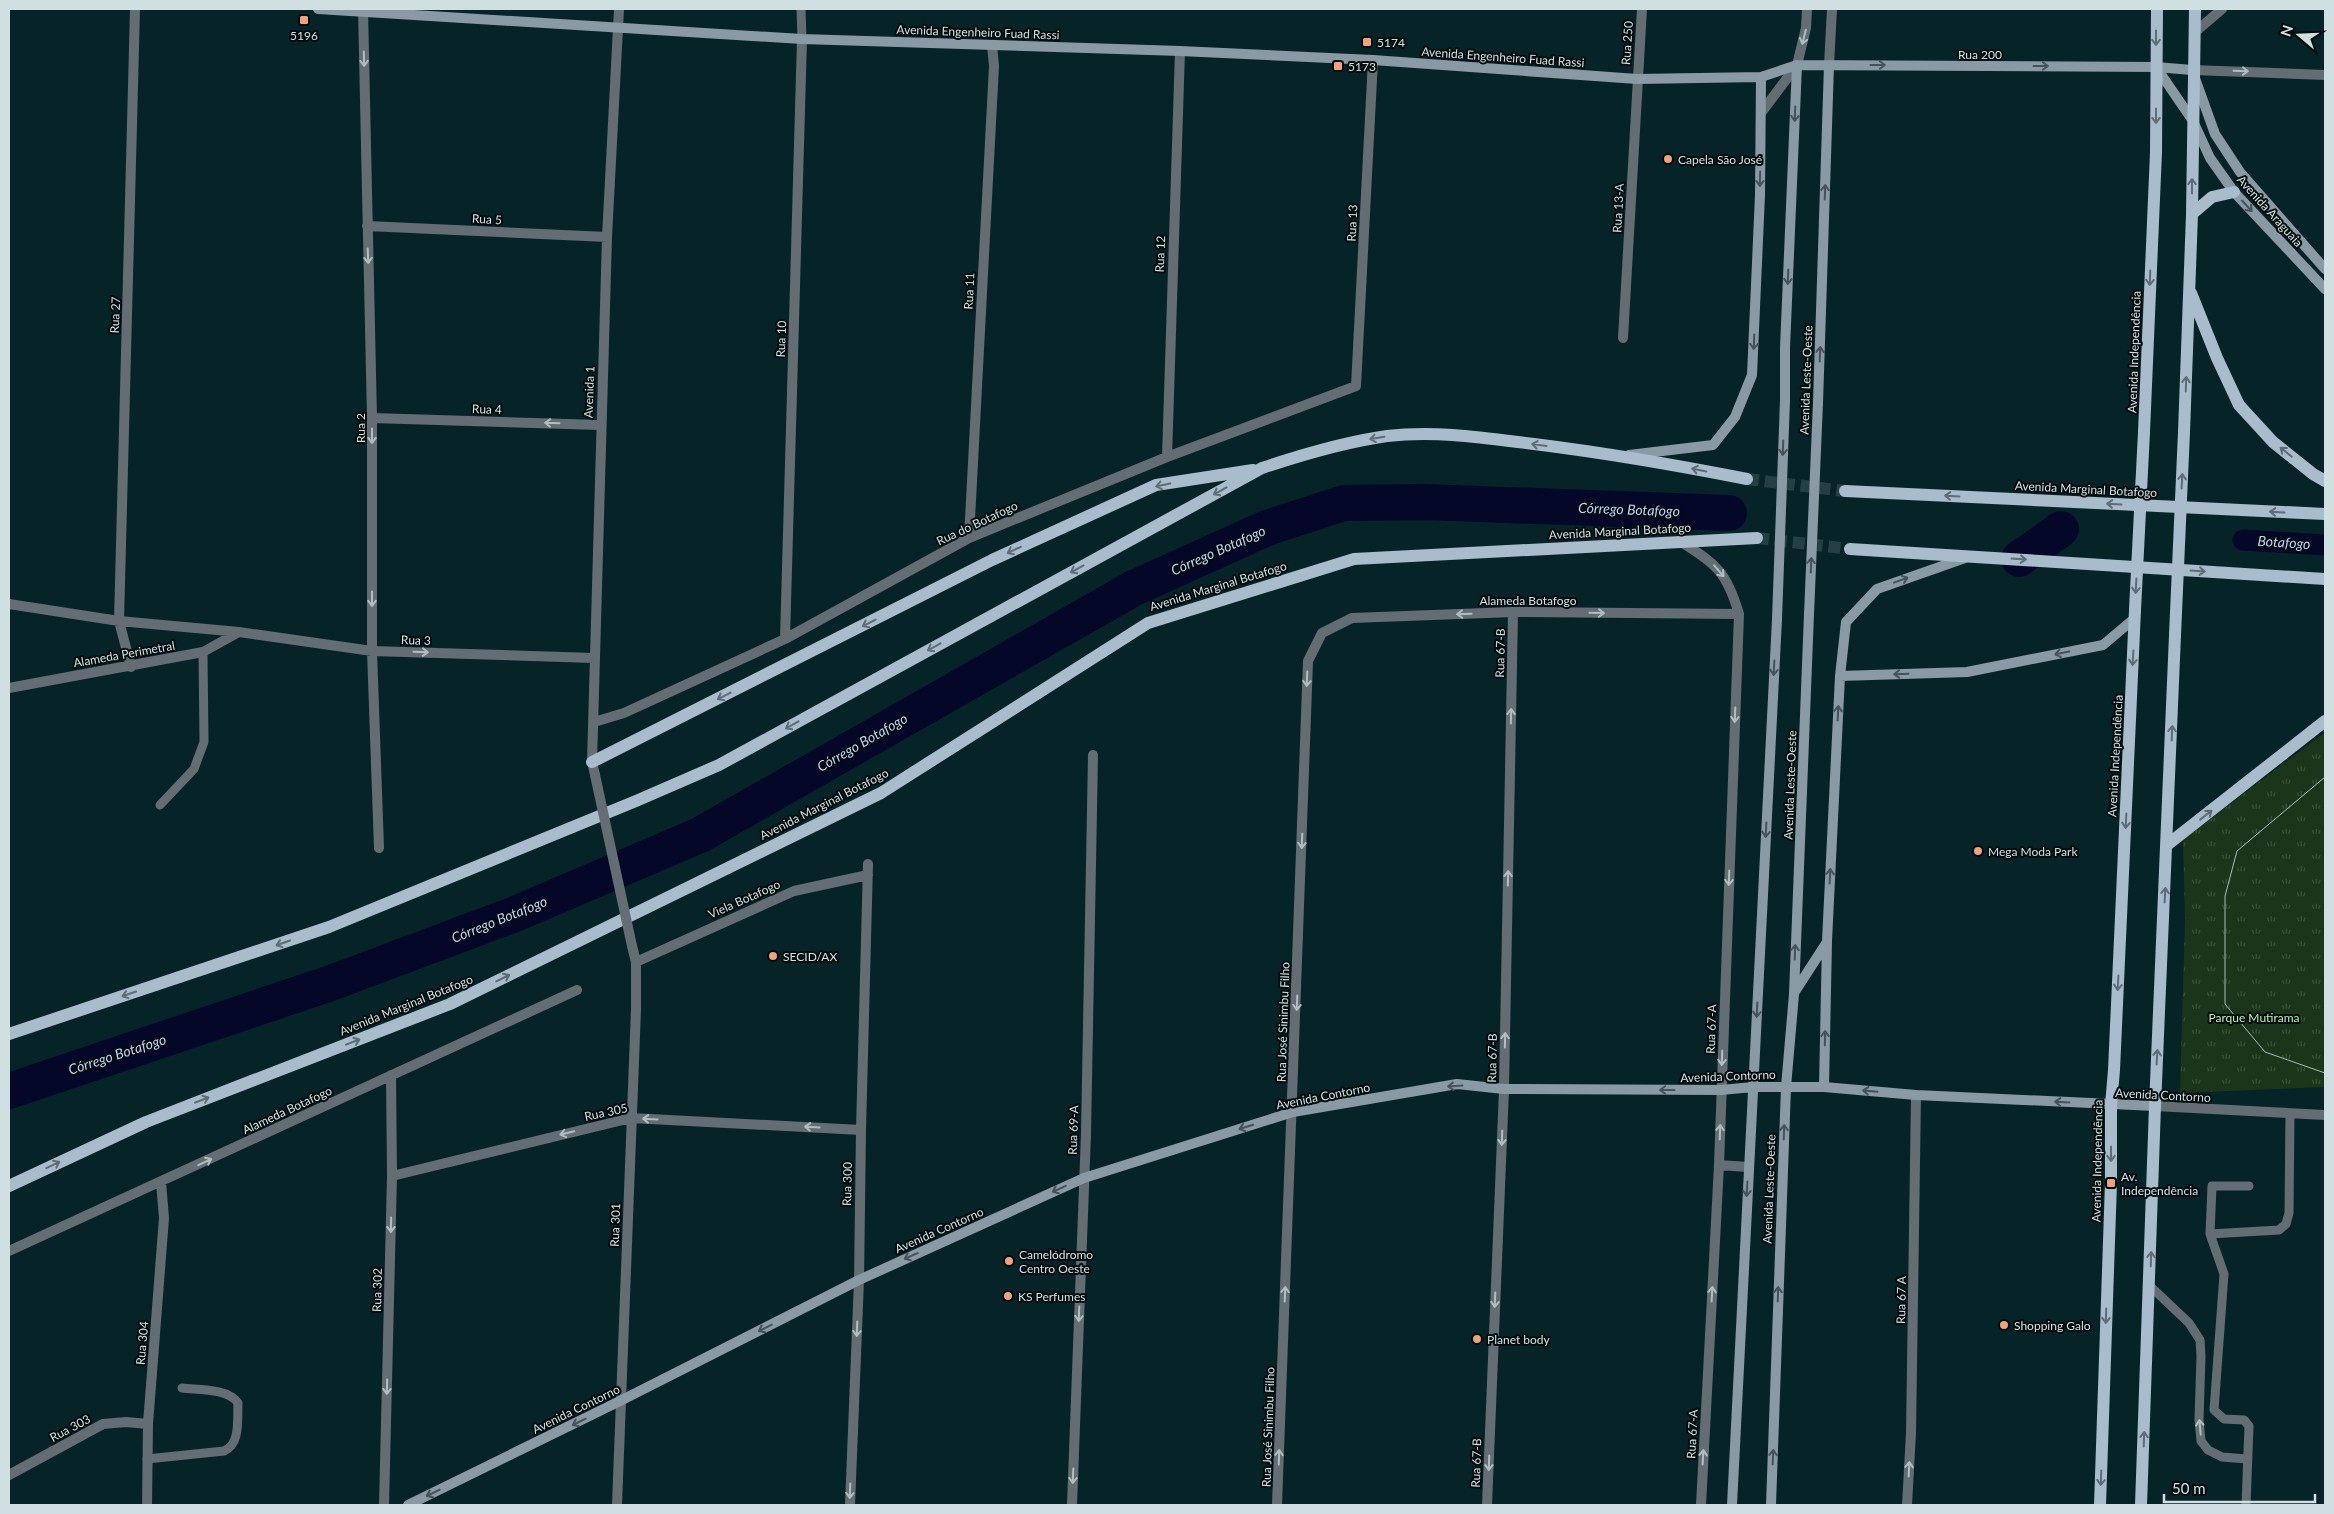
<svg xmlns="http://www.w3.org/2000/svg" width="2334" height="1514" font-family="Lato,sans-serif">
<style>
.park{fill:url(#park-tufts)}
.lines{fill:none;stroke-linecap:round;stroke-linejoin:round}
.canal{stroke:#050729;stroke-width:21}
.river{stroke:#050729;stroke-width:36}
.primary-tunnel{stroke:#244044;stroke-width:12;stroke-dasharray:12 6;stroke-linecap:butt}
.service{stroke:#646d74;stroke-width:9}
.minor{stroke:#646d74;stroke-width:10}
.tertiary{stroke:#646d74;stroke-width:10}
.secondary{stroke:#8a9aa5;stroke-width:10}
.primary{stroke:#a8bccb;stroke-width:12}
.tram{stroke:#a8bbbd;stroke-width:1}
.minor-bridge{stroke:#646d74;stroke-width:10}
.secondary-bridge{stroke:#8a9aa5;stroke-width:10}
.primary-bridge{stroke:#a8bccb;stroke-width:12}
.oneway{stroke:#b0bec1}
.oneway2{stroke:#5d6c76}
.oneway3{stroke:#465259}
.poi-dot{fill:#f1a17b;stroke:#020b0d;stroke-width:2}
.labels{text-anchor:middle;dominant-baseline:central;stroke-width:4;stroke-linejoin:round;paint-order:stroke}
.street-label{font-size:12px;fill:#d0e0e2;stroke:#020b0d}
.poi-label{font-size:12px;fill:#d0e0e2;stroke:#020b0d;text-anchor:start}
.park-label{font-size:12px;fill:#bbf3b7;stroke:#020b0d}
.water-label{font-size:14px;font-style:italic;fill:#c3d0f9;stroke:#020b0d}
</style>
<defs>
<pattern id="park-tufts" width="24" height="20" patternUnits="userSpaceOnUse" patternTransform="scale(1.25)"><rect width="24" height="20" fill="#1a3519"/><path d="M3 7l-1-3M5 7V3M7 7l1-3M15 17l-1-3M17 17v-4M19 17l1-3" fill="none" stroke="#3a523a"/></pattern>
</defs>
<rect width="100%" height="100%" fill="#062428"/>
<path class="park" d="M 2325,732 L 2325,1087 L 2180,1093 L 2185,920 L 2183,840 Z"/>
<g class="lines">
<path class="canal" d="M 2243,540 L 2325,545"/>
<path class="river" d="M 2019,559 L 2061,529
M 9,1091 L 331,983 L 515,914 L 700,835 L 1134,588 L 1267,528 L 1344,503 L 1424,502 L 1729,513"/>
<path class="primary-tunnel" d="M 1747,479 L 1845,491
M 1757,538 L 1850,549"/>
<path class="service" d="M 801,9 L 802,39
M 160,805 L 194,769 L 204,742 L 203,652
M 2210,1234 L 2279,1230 L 2286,1224 L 2289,1213 L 2290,1114
M 2150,1286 L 2189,1323 L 2200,1340 L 2201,1356 L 2199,1420 L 2201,1441 L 2208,1450 L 2222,1457 L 2247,1459
M 147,1459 L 224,1451 C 241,1444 237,1419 238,1403 C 228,1388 198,1390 182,1388
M 2246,1505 L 2249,1426 L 2244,1420 L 2224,1419 L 2214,1410 L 2224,1274 L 2210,1234 L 2212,1186 L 2249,1186"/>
<path class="minor" d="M 363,9 L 372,418 L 372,651 L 379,848
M 2194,33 L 2222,9
M 1829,65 L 1832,9
M 2192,70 L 2325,75
M 1761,113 L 1797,65 L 1806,28 L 1807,9
M 367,226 L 607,237
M 1623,338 L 1642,9
M 372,418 L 600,425
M 1167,457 L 1180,51
M 969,538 L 994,66 L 992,45
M 1681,542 C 1717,564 1727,573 1739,614 L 1719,1165 L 1701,1505
M 9,604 L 119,621 L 239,632 L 372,651 L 594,658
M 785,639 L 802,39
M 131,667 L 119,621 L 135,9
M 9,688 L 203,652 L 239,632
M 594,722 L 624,713 L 785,639 L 969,538 L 1167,457 L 1356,386 L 1373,60
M 595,775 L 592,762 L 607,237 L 619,9
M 636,962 L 794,891 L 868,875
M 1719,1165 L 1748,1167
M 392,1176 L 631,1118 L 861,1130
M 9,1251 L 577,990
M 9,1475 L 103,1424 L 126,1422 L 148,1424
M 147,1505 L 148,1424 L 164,1218 L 161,1182
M 384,1505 L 392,1176 L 391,1075
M 617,1505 L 636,1009 L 636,962 L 632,946
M 850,1505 L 859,1280 L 861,1130 L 868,864
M 1072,1505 L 1086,1134 L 1093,755
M 1277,1505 L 1308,661 L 1322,633 L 1352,618 L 1513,612 L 1739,614
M 1487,1505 L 1504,1089 L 1513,612"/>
<path class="tertiary" d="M 2155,1106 L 2325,1115
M 1907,1505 L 1911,1433 L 1916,1095"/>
<path class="secondary" d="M 318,9 L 802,39 L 1180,51 L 1373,60 L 1637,79 L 1761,77 L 1797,65 L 2156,67 L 2192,70 L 2215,134 L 2240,172 L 2325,269
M 2156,67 L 2193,121 L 2210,158 L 2234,192 L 2325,289
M 1785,400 L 1785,348 L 1797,65
M 1818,403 L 1829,65
M 1629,455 L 1713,445 L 1735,417 L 1752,375 L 1760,195 L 1761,77
M 1840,676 L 1967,672 L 2103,645 L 2135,618
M 1794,993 L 1827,942
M 1824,1087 L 1827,941 L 1840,676 L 1846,622 L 1877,589 L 1965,558
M 408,1505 L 622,1400 L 859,1280 L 1084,1178 L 1293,1112 L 1457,1084 L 1504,1089 L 1721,1090 L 1753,1087 L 1824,1087 L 1916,1095 L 2155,1106
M 1732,1505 L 1777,619
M 1771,1505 L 1786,1087 L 1794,994 L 1809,614"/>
<path class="primary" d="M 2192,214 L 2212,197 L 2234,192
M 2191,293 L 2217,358 L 2239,405 L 2273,442 L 2313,474 L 2325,481
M 2144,432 L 2156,152 L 2157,9
M 2184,432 L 2192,214 L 2195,9
M 1845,491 L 2325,514
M 1850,549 L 2325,579
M 592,762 L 992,560 L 1156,485 L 1253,470
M 2167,845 L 2325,721
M 9,1034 L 329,927 L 636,801 L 719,765 L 1262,468 C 1304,454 1344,442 1387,436 C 1436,430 1486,438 1534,444 C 1606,453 1676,465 1747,479
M 9,1186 L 146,1122 L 450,1004 L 881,793 L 1148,623 L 1354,559 L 1757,538
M 2100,1505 L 2111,1183 L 2111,1105 L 2114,1070 L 2135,610
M 2141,1505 L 2155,1106 L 2175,635"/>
<path class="tram" d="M 2325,777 L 2237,851 L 2225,896 L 2225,1004 L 2265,1052 L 2325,1073"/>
<path class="minor-bridge" d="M 595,775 L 632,946"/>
<path class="secondary-bridge" d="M 1809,614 L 1818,403
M 1777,619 L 1785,400"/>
<path class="primary-bridge" d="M 2135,610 L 2144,432
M 2175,635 L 2184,432"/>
</g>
<defs><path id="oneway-shaft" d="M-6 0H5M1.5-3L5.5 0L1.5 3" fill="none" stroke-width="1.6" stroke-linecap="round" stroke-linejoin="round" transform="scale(1.25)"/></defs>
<g class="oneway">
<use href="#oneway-shaft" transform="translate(1804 37) rotate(104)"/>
<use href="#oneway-shaft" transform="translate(364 59) rotate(89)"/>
<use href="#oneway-shaft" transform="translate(2241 71) rotate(2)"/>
<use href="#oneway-shaft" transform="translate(368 256) rotate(88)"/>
<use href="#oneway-shaft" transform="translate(552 423) rotate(-178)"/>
<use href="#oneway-shaft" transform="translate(372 436) rotate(90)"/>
<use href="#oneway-shaft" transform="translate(1719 571) rotate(49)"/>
<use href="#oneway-shaft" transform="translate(372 599) rotate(90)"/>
<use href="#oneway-shaft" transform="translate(1597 613) rotate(1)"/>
<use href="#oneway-shaft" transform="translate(1464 614) rotate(178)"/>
<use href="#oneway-shaft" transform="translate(421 652) rotate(2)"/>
<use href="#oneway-shaft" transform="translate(1307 679) rotate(92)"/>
<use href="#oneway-shaft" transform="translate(1735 715) rotate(92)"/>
<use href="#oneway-shaft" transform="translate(1511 716) rotate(-89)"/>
<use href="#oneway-shaft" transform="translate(1302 841) rotate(92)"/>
<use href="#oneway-shaft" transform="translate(1508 878) rotate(-89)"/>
<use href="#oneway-shaft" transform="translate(1729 878) rotate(92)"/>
<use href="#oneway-shaft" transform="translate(1297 1003) rotate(92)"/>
<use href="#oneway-shaft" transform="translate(1505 1040) rotate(-89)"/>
<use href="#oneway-shaft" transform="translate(1722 1058) rotate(92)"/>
<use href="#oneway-shaft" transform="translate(650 1119) rotate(-177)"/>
<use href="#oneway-shaft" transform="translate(812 1127) rotate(-177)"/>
<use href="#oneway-shaft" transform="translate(1720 1132) rotate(-88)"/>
<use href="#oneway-shaft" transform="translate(567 1133) rotate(166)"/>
<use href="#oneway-shaft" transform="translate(1502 1138) rotate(92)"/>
<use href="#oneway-shaft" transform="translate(205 1162) rotate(-25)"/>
<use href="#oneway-shaft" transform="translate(391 1225) rotate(91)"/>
<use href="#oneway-shaft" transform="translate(1285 1294) rotate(-88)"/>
<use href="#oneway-shaft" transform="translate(1712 1294) rotate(-87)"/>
<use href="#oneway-shaft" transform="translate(1495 1300) rotate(92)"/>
<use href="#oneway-shaft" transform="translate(1079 1314) rotate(92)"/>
<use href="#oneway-shaft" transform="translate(857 1329) rotate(92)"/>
<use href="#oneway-shaft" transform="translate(387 1387) rotate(91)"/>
<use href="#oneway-shaft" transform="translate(2200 1427) rotate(-95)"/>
<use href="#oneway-shaft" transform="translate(1279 1457) rotate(-88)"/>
<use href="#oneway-shaft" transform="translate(1703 1457) rotate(-87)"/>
<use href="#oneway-shaft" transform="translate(1489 1463) rotate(92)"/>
<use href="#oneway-shaft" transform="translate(1909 1469) rotate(-87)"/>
<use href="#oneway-shaft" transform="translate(1073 1476) rotate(92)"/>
<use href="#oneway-shaft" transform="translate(850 1491) rotate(92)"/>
</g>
<g class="oneway2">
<use href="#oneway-shaft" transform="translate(2156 38) rotate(90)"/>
<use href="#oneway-shaft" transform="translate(2156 116) rotate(90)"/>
<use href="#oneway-shaft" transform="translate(2192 186) rotate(-90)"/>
<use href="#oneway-shaft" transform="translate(2150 278) rotate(92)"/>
<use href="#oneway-shaft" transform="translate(2186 384) rotate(-88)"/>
<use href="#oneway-shaft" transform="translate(1377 438) rotate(170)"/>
<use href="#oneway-shaft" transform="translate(1539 445) rotate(-172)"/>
<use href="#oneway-shaft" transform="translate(2286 452) rotate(-141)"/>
<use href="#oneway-shaft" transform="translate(1699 470) rotate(-169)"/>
<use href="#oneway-shaft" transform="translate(2182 481) rotate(-87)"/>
<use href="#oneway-shaft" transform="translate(1163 485) rotate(169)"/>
<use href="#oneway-shaft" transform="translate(1220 491) rotate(151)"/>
<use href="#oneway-shaft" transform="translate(1952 496) rotate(-177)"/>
<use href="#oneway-shaft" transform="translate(2114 504) rotate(-177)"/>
<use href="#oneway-shaft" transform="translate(2277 512) rotate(-177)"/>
<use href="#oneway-shaft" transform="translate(1014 550) rotate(155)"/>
<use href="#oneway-shaft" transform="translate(2019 559) rotate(4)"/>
<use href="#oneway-shaft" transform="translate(1077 569) rotate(151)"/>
<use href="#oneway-shaft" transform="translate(2198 571) rotate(4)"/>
<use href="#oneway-shaft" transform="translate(2136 586) rotate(93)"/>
<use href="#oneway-shaft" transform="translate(869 623) rotate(153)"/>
<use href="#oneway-shaft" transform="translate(934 647) rotate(151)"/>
<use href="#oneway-shaft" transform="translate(2133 658) rotate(93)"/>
<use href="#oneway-shaft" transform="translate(724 696) rotate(153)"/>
<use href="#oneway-shaft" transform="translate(792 725) rotate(151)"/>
<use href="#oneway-shaft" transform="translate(2172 733) rotate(-88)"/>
<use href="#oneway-shaft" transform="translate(2206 815) rotate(-38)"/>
<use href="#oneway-shaft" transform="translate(2126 821) rotate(93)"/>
<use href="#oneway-shaft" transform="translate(2165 895) rotate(-87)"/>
<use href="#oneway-shaft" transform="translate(283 943) rotate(161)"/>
<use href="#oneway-shaft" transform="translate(503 978) rotate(-26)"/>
<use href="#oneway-shaft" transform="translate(2118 983) rotate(93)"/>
<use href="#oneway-shaft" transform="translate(129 994) rotate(161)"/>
<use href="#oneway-shaft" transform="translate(353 1042) rotate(-21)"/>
<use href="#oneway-shaft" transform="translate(2157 1057) rotate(-87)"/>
<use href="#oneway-shaft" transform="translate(202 1100) rotate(-21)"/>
<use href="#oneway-shaft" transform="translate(2111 1154) rotate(90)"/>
<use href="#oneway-shaft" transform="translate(53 1165) rotate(-25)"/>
<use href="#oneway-shaft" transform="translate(2151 1259) rotate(-88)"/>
<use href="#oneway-shaft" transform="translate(2106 1316) rotate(92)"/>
<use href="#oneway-shaft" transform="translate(2144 1439) rotate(-88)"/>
<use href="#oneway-shaft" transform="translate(2101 1478) rotate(92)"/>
</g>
<g class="oneway3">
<use href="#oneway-shaft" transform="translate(1878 65)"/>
<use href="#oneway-shaft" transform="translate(2041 66)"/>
<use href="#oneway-shaft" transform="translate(1795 114) rotate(92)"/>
<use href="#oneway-shaft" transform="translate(1760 179) rotate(91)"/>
<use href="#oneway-shaft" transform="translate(1825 192) rotate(-88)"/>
<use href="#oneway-shaft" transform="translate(2247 206) rotate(47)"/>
<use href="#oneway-shaft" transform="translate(1788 277) rotate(92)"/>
<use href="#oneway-shaft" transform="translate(1754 342) rotate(92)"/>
<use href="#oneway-shaft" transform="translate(1820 354) rotate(-88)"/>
<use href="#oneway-shaft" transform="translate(1783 448) rotate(92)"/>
<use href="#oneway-shaft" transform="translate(1811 565) rotate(-88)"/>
<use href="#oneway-shaft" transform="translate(1901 580) rotate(-20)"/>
<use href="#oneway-shaft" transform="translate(2062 653) rotate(169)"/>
<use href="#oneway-shaft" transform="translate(1774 668) rotate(93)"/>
<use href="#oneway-shaft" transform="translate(1901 674) rotate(178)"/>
<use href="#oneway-shaft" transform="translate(1838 713) rotate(-87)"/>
<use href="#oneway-shaft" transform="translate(1766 830) rotate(93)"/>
<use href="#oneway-shaft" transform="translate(1830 876) rotate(-87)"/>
<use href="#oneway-shaft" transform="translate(1795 952) rotate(-88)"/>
<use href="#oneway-shaft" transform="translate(1757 1010) rotate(93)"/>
<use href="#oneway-shaft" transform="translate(1825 1038) rotate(-89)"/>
<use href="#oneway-shaft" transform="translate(1455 1086) rotate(176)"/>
<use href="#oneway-shaft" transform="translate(1667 1090) rotate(-180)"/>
<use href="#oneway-shaft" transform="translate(1870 1091) rotate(-175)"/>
<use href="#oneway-shaft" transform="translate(2062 1102) rotate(-177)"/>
<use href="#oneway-shaft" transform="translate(1246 1127) rotate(163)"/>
<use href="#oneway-shaft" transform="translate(1784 1132) rotate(-88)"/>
<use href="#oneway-shaft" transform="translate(1059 1189) rotate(156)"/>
<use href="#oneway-shaft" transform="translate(1747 1189) rotate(93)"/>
<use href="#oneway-shaft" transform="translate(911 1256) rotate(156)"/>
<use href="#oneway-shaft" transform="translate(1778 1294) rotate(-88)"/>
<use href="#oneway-shaft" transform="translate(765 1328) rotate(153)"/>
<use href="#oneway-shaft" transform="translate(579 1422) rotate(154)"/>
<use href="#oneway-shaft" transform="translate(1773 1457) rotate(-88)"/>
<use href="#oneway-shaft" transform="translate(433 1493) rotate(154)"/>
</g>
<g class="poi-dot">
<rect x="299" y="15" width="10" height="10" rx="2.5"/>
<rect x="1362" y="37" width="10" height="10" rx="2.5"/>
<rect x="1333" y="61" width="10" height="10" rx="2.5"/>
<circle cx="1668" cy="159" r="5"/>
<circle cx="1978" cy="851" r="5"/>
<circle cx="773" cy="956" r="5"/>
<rect x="2106" y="1178" width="10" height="10" rx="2.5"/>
<circle cx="1009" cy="1261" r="5"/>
<circle cx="1008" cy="1296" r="5"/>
<circle cx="2004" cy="1325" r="5"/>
<circle cx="1477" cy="1339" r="5"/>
</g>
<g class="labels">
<g class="street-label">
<text transform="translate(978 32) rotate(2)">Avenida Engenheiro Fuad Rassi</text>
<text transform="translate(1627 43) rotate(-86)">Rua 250</text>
<text x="1980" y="54">Rua 200</text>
<text transform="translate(1503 57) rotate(4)">Avenida Engenheiro Fuad Rassi</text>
<text transform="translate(1618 208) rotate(-87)">Rua 13-A</text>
<text transform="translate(2270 211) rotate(48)">Avenida Araguaia</text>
<text transform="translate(487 219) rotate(3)">Rua 5</text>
<text transform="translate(1352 223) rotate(-87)">Rua 13</text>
<text transform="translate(1160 254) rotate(-88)">Rua 12</text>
<text transform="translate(969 291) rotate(-87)">Rua 11</text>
<text transform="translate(115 315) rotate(-88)">Rua 27</text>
<text transform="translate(781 339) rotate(-88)">Rua 10</text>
<text transform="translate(2134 352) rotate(-88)">Avenida Independência</text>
<text transform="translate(1806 380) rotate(-88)">Avenida Leste-Oeste</text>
<text transform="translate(589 392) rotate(-88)">Avenida 1</text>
<text transform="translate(487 409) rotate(2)">Rua 4</text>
<text transform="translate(360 428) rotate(-90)">Rua 2</text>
<text transform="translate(2086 489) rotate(3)">Avenida Marginal Botafogo</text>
<text transform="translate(977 523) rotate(-25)">Rua do Botafogo</text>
<text transform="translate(1620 531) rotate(-3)">Avenida Marginal Botafogo</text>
<text transform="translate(1218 586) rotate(-17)">Avenida Marginal Botafogo</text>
<text x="1528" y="600">Alameda Botafogo</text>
<text transform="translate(416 640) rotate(2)">Rua 3</text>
<text transform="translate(1500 653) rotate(-89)">Rua 67-B</text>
<text transform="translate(124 654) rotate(-10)">Alameda Perimetral</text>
<text transform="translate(2115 756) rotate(-87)">Avenida Independência</text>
<text transform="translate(1790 785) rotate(-88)">Avenida Leste-Oeste</text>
<text transform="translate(824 804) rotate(-27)">Avenida Marginal Botafogo</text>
<text transform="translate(744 899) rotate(-24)">Viela Botafogo</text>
<text transform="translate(406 1005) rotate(-22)">Avenida Marginal Botafogo</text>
<text transform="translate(1283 1022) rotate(-88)">Rua José Sinimbu Filho</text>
<text transform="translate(1711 1029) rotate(-88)">Rua 67-A</text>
<text transform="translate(1492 1058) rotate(-89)">Rua 67-B</text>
<text transform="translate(1728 1076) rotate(-2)">Avenida Contorno</text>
<text transform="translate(2163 1095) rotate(3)">Avenida Contorno</text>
<text transform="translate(1323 1096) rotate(-11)">Avenida Contorno</text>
<text transform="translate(287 1110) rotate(-25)">Alameda Botafogo</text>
<text transform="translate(606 1112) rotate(-12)">Rua 305</text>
<text transform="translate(1073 1130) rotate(-88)">Rua 69-A</text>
<text transform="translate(2097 1161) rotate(-89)">Avenida Independência</text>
<text transform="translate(847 1184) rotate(-89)">Rua 300</text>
<text transform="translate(1769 1189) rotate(-88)">Avenida Leste-Oeste</text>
<text transform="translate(615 1225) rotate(-88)">Rua 301</text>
<text transform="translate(939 1230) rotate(-24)">Avenida Contorno</text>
<text transform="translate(377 1290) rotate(-89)">Rua 302</text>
<text transform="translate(1901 1300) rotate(-89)">Rua 67 A</text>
<text transform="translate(142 1343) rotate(-85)">Rua 304</text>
<text transform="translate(576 1409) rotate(-26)">Avenida Contorno</text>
<text transform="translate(1268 1427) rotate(-88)">Rua José Sinimbu Filho</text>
<text transform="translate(70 1428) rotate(-28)">Rua 303</text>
<text transform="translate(1692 1434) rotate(-87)">Rua 67-A</text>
<text transform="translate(1476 1463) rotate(-88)">Rua 67-B</text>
</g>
<g class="poi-label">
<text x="304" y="35" text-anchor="middle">5196</text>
<text x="1377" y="42">5174</text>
<text x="1348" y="66">5173</text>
<text x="1678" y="159">Capela São José</text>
<text x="1988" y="851">Mega Moda Park</text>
<text x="783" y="956">SECID/AX</text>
<text x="2121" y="1176">Av.<tspan x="2121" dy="14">Independência</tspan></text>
<text x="1019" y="1254">Camelódromo<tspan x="1019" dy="14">Centro Oeste</tspan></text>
<text x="1018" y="1296">KS Perfumes</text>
<text x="2014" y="1325">Shopping Galo</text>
<text x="1487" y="1339">Planet body</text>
</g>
<g class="park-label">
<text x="2254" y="1017">Parque Mutirama</text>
</g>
<g class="water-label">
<text transform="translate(1629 509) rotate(2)">Córrego Botafogo</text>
<text transform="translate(2284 542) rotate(4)">Botafogo</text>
<text transform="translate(1218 550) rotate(-24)">Córrego Botafogo</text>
<text transform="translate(862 742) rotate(-30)">Córrego Botafogo</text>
<text transform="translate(499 919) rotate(-22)">Córrego Botafogo</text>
<text transform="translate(117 1054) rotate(-18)">Córrego Botafogo</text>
</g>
</g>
<rect width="2334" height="1514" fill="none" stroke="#d0e0e2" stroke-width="20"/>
<g transform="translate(2299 35) rotate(289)" stroke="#020b0d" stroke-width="4" paint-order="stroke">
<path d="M0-4L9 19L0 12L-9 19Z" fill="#d0e0e2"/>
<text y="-8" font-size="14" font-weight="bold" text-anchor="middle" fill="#d0e0e2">N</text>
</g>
<path d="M2164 1494v8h151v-8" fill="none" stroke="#d0e0e2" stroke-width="2.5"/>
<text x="2172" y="1494" font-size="15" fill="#d0e0e2" stroke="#020b0d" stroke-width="4" paint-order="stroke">50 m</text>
</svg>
